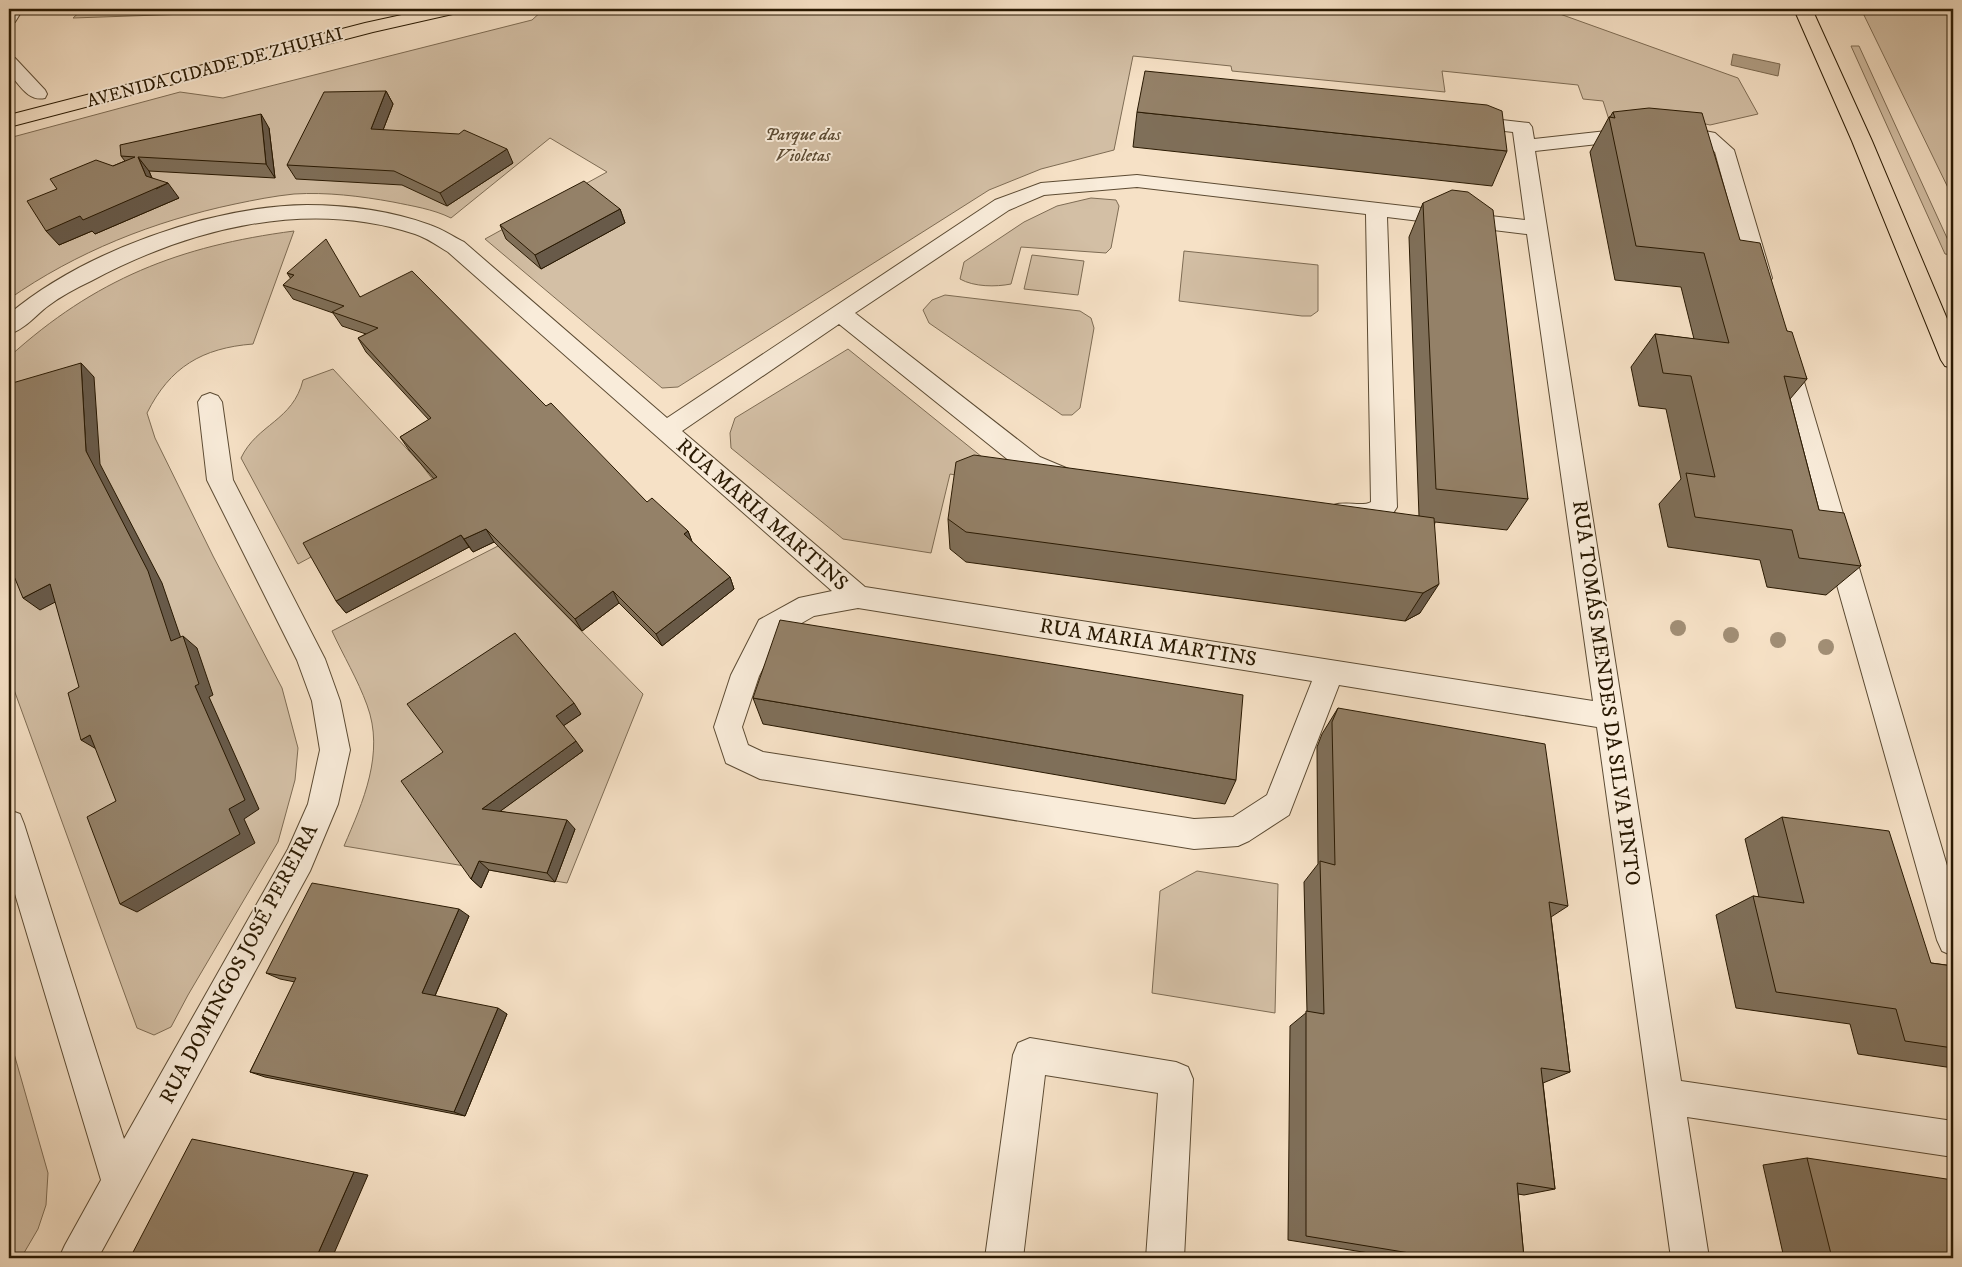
<svg xmlns="http://www.w3.org/2000/svg" width="1962" height="1267" font-family="'IM FELL DW Pica',serif">
<style>
.green{fill:#d3bfa5;stroke:#7e6c54}
.water{fill:#b09d83;stroke:#7a684f}
.lines{fill:none;stroke-linecap:round;stroke-linejoin:round}
.minor-casing{stroke:#5c4b33;stroke-width:2}
.primary-casing{stroke:#291902;stroke-width:2}
.minor{fill:#f9ecda;fill-rule:evenodd}
.primary{fill:#f6e1c6;fill-rule:evenodd}
.tree{fill:#a18e75}
.wall{fill:#7f6f59;stroke:#291902}
.shaded-wall{fill:#685a49;stroke:#291902}
.building{fill:#948168;stroke:#291902}
.labels{text-anchor:middle;dominant-baseline:central;stroke-width:4;stroke-linejoin:round;paint-order:stroke}
.far-street-label{font-size:18px;fill:#291902;stroke:#f9ecda}
.far-park-label{font-size:18px;font-style:italic;fill:#5c4b33;stroke:#f9ecda}
.street-label{font-size:21px;fill:#291902;stroke:#f9ecda}
</style>
<rect width="100%" height="100%" fill="#f6e1c6"/>
<filter id="stains"><feTurbulence type="fractalNoise" baseFrequency=".004" numOctaves="4"/><feColorMatrix values="0 0 0 0 .2 0 0 0 0 .09 0 0 0 0 .02 0 0 0 .5 -.17"/></filter>
<radialGradient id="worn" r=".72"><stop offset=".6" stop-color="#630" stop-opacity="0"/><stop offset="1" stop-color="#630" stop-opacity=".3"/></radialGradient>
<path class="green" d="M 83,9 L 255,9 L 244,12 L 73,18 Z
M 544,9 L 1546,9 L 1738,78 L 1758,114 L 1710,125 L 1692,121 L 1611,126 L 1603,101 L 1583,99 L 1578,85 L 1442,71 L 1445,92 L 1232,71 L 1231,66 L 1133,56 L 1114,150 L 1041,169 L 989,190 L 678,387 L 662,388 L 485,239 L 607,172 L 550,138 L 451,218 C 433,209 412,206 393,202 C 360,196 327,192 294,194 C 274,196 254,200 235,204 C 154,221 76,252 9,299 L 9,138 L 180,92 L 223,98 L 532,20 Z
M 1861,9 L 1953,9 L 1953,198 Z
M 1851,46 L 1859,46 L 1953,251 L 1953,255 L 1945,254 Z
M 1091,198 L 1116,200 L 1119,206 L 1111,248 L 1106,253 L 1021,247 L 1011,284 C 996,287 974,287 960,279 L 964,262 L 1024,222 L 1057,206 Z
M 294,231 L 253,344 C 202,348 170,367 147,413 L 155,438 L 213,556 L 282,688 L 298,748 L 295,780 L 278,842 L 188,995 L 171,1027 L 154,1035 L 137,1028 L 9,676 L 9,357 C 95,279 179,246 294,231 Z
M 1184,251 L 1318,265 L 1318,311 L 1311,316 L 1302,316 L 1179,301 Z
M 1032,255 L 1084,261 L 1078,295 L 1024,289 Z
M 945,295 L 1080,311 L 1091,318 L 1094,328 L 1080,408 L 1072,415 L 1062,415 L 929,323 L 923,310 L 932,300 Z
M 848,349 L 982,457 L 967,477 L 950,474 L 931,553 L 843,539 L 731,448 L 730,433 L 735,418 Z
M 333,369 L 421,464 L 439,488 L 298,564 L 241,458 C 257,424 293,421 303,380 Z
M 498,546 L 643,694 L 567,883 L 344,846 C 363,802 385,753 367,705 C 358,680 343,655 332,631 Z
M 1197,871 L 1278,884 L 1275,1013 L 1152,993 L 1160,891 Z
M 9,1036 L 48,1173 L 46,1205 L 38,1229 L 21,1258 L 9,1258 Z"/>
<path class="water" d="M 1733,54 L 1780,64 L 1778,76 L 1731,65 Z"/>
<g class="lines">
<defs>
<path id="minor" d="M 9,9 L 23,9 L 15,22 L 9,23 Z
M 9,57 L 15,58 L 45,90 L 47,94 L 45,98 C 28,102 19,84 9,73 Z
M 1467,116 L 1529,123 L 1532,127 L 1534,139 L 1670,124 L 1715,133 L 1734,150 L 1772,278 L 1769,283 L 1761,285 L 1753,283 L 1750,278 L 1715,152 L 1702,142 L 1670,136 L 1535,151 L 1681,1081 L 1953,1121 L 1953,1157 L 1687,1117 L 1709,1258 L 1671,1258 L 1597,727 L 1339,685 L 1289,815 L 1249,841 L 1238,846 L 1194,849 L 760,779 L 726,763 L 714,727 L 731,675 L 759,620 L 799,598 L 832,591 L 448,252 C 438,246 427,238 415,234 C 307,198 188,229 91,281 C 76,288 61,296 48,306 C 36,315 24,330 9,334 L 9,314 C 83,252 210,206 307,205 C 347,205 392,211 430,225 C 442,229 452,236 464,242 L 667,418 L 995,200 L 1041,183 L 1137,175 L 1525,220 L 1513,132 L 1460,126 L 1457,122 L 1460,118 ZM 1137,187 L 1366,214 L 1371,502 C 1363,507 1346,501 1334,505 L 1330,512 L 1334,519 C 1355,526 1385,530 1397,507 L 1387,217 L 1527,234 L 1593,701 L 865,587 L 682,431 L 839,324 L 1022,471 L 1062,487 L 1071,484 L 1074,477 L 1071,470 L 1040,457 L 855,313 L 1009,210 L 1044,195 ZM 858,608 L 1312,681 L 1267,795 L 1233,817 L 1194,819 L 763,752 L 748,745 L 742,727 L 759,676 L 779,636 L 814,616 Z
M 1785,350 L 1793,352 L 1797,358 L 1953,886 L 1953,956 L 1942,951 L 1937,940 L 1773,358 L 1777,352 Z
M 210,393 L 218,396 L 222,402 L 233,480 L 325,659 L 340,701 L 350,750 L 338,804 L 310,871 L 98,1258 L 59,1258 L 65,1245 L 101,1180 L 9,874 L 9,810 L 20,814 L 24,824 L 124,1139 L 288,849 L 308,804 L 320,750 L 312,701 L 297,660 L 207,480 L 198,402 L 202,396 Z
M 1030,1038 L 1176,1062 L 1188,1067 L 1193,1079 L 1184,1258 L 1146,1258 L 1158,1093 L 1045,1075 L 1023,1258 L 985,1258 L 1013,1055 L 1018,1043 Z"/>
<path id="primary" d="M 429,9 L 460,9 L 457,13 L 373,32 L 9,127 L 9,115 L 365,23 Z
M 1794,9 L 1812,9 L 1872,141 L 1953,333 L 1953,368 L 1945,366 L 1941,360 L 1852,141 Z"/>
</defs>
<use href="#minor" class="minor-casing"/>
<use href="#primary" class="primary-casing"/>
<use href="#minor" class="minor"/>
<use href="#primary" class="primary"/>
</g>
<g class="tree">
<circle cx="1678" cy="628" r="8"/>
<circle cx="1731" cy="635" r="8"/>
<circle cx="1778" cy="640" r="8"/>
<circle cx="1826" cy="647" r="8"/>
</g>
<path class="wall" d="M 386,91 L 393,104 L 383,130 L 513,163 L 447,206 L 402,185 L 296,179 L 287,165 Z
M 1137,112 L 1507,151 L 1492,186 L 1133,147 Z
M 1613,112 L 1740,240 L 1787,331 L 1807,379 L 1790,399 L 1819,510 L 1861,566 L 1826,595 L 1767,587 L 1760,560 L 1668,547 L 1659,504 L 1681,479 L 1666,409 L 1639,406 L 1631,367 L 1655,334 L 1694,339 L 1681,287 L 1615,280 L 1590,152 L 1609,117 L 1610,117 Z
M 269,128 L 275,178 L 149,171 L 152,178 L 179,198 L 95,234 L 92,231 L 59,245 L 113,166 L 125,161 L 121,156 Z
M 1423,203 L 1528,499 L 1507,530 L 1435,522 L 1420,613 L 1405,621 L 966,562 L 950,549 L 948,519 L 1419,516 L 1409,237 Z
M 620,209 L 625,223 L 541,269 L 506,239 L 500,225 Z
M 287,273 L 361,297 L 546,406 L 647,502 L 688,531 L 692,542 L 730,577 L 734,589 L 662,646 L 619,603 L 582,631 L 494,542 L 473,552 L 469,547 L 346,613 L 336,601 L 434,479 L 409,450 L 400,437 L 429,420 L 366,352 L 358,338 L 366,334 L 342,326 L 333,313 L 293,299 L 283,285 L 291,279 Z
M 753,698 L 1236,780 L 1225,804 L 763,724 Z
M 1338,708 L 1568,906 L 1551,917 L 1570,1072 L 1543,1083 L 1555,1189 L 1524,1195 L 1518,1194 L 1524,1258 L 1400,1258 L 1288,1240 L 1290,1026 L 1307,1012 L 1304,882 L 1318,864 L 1317,747 L 1322,734 Z
M 581,714 L 563,726 L 583,751 L 500,811 L 575,829 L 555,882 L 489,870 L 481,888 L 471,879 L 443,752 Z
M 1782,817 L 1931,963 L 1953,966 L 1953,1068 L 1858,1054 L 1850,1024 L 1736,1008 L 1716,915 L 1753,896 L 1759,897 L 1745,839 Z
M 469,916 L 435,996 L 507,1014 L 465,1116 L 265,1077 L 250,1072 L 295,982 L 280,979 L 266,973 Z
M 1807,1158 L 1953,1258 L 1784,1258 L 1763,1165 Z"/>
<path class="shaded-wall" d="M 386,91 L 393,104 L 378,143 L 371,129 Z
M 261,114 L 269,128 L 275,178 L 266,164 Z
M 507,149 L 513,163 L 447,206 L 440,193 Z
M 138,157 L 149,171 L 156,189 L 168,183 L 179,198 L 95,234 L 92,231 L 59,245 L 46,231 L 146,176 Z
M 620,209 L 625,223 L 541,269 L 535,255 Z
M 81,363 L 94,377 L 100,464 L 162,583 L 186,653 L 171,641 L 86,451 Z
M 486,529 L 494,542 L 473,552 L 464,539 Z
M 688,531 L 693,544 L 684,534 Z
M 461,535 L 469,547 L 346,613 L 336,601 Z
M 730,577 L 734,589 L 662,646 L 656,634 Z
M 50,584 L 65,597 L 40,610 L 23,598 Z
M 1439,584 L 1420,613 L 1405,621 L 1423,593 Z
M 613,591 L 619,603 L 582,631 L 575,619 Z
M 183,636 L 197,648 L 213,695 L 209,697 L 259,809 L 244,819 L 255,843 L 137,912 L 120,904 L 229,809 L 195,686 Z
M 574,703 L 581,714 L 563,726 L 556,716 Z
M 90,735 L 98,750 L 81,740 Z
M 576,741 L 583,751 L 491,818 L 482,809 Z
M 567,820 L 575,829 L 555,882 L 547,873 Z
M 479,861 L 489,870 L 481,888 L 471,879 Z
M 459,909 L 469,916 L 433,1000 L 422,993 Z
M 498,1008 L 507,1014 L 465,1116 L 454,1112 Z
M 354,1172 L 368,1175 L 332,1258 L 316,1258 Z"/>
<path class="building" d="M 1145,71 L 1487,105 L 1502,111 L 1507,151 L 1137,112 Z
M 386,91 L 371,129 L 459,134 L 464,130 L 507,149 L 440,193 L 394,171 L 287,165 L 324,92 Z
M 1649,108 L 1702,113 L 1740,240 L 1760,243 L 1787,331 L 1792,332 L 1807,379 L 1784,376 L 1819,510 L 1844,513 L 1861,566 L 1799,558 L 1792,530 L 1695,517 L 1686,473 L 1715,477 L 1691,376 L 1663,373 L 1655,334 L 1729,343 L 1704,253 L 1636,246 L 1609,117 L 1615,118 L 1613,112 Z
M 261,114 L 266,164 L 138,157 L 146,176 L 168,183 L 83,220 L 80,216 L 46,231 L 27,201 L 57,189 L 50,179 L 96,160 L 113,166 L 135,157 L 121,156 L 120,145 Z
M 584,181 L 620,209 L 535,255 L 500,225 Z
M 1452,190 L 1468,192 L 1493,210 L 1528,499 L 1436,489 L 1423,203 Z
M 326,239 L 360,297 L 412,271 L 546,406 L 551,403 L 647,502 L 652,498 L 688,531 L 684,534 L 730,577 L 656,634 L 613,591 L 575,619 L 486,529 L 464,539 L 461,535 L 336,601 L 303,543 L 437,477 L 400,437 L 431,418 L 358,338 L 378,328 L 332,312 L 344,306 L 283,285 L 294,275 L 287,273 Z
M 81,363 L 86,451 L 148,571 L 171,641 L 183,636 L 199,684 L 195,686 L 245,800 L 229,809 L 240,834 L 120,904 L 87,817 L 116,801 L 90,735 L 81,740 L 68,693 L 79,687 L 50,584 L 23,598 L 9,564 L 9,384 Z
M 974,455 L 1434,518 L 1439,584 L 1423,593 L 966,532 L 948,519 L 956,462 Z
M 780,620 L 1243,695 L 1236,780 L 753,698 Z
M 515,633 L 574,703 L 556,716 L 576,741 L 482,809 L 567,820 L 547,873 L 479,861 L 471,879 L 401,781 L 443,752 L 407,704 Z
M 1338,708 L 1545,744 L 1568,906 L 1549,902 L 1570,1072 L 1541,1068 L 1555,1189 L 1517,1183 L 1524,1258 L 1440,1258 L 1306,1236 L 1306,1011 L 1324,1014 L 1320,861 L 1335,865 L 1332,722 Z
M 1782,817 L 1889,831 L 1931,963 L 1953,966 L 1953,1048 L 1905,1041 L 1896,1009 L 1776,992 L 1753,896 L 1804,903 Z
M 312,883 L 459,909 L 422,993 L 498,1008 L 454,1112 L 250,1072 L 296,978 L 266,973 Z
M 192,1139 L 354,1172 L 316,1258 L 130,1258 Z
M 1807,1158 L 1953,1180 L 1953,1258 L 1832,1258 Z"/>
<g class="labels">
<g class="far-street-label">
<text transform="translate(215 68) rotate(-15)">AVENIDA CIDADE DE ZHUHAI</text>
</g>
<g class="far-park-label">
<text x="803" y="135">Parque das<tspan x="803" dy="21">Violetas</tspan></text>
</g>
<g class="street-label">
<text transform="translate(762 515) rotate(41)">RUA MARIA MARTINS</text>
<text transform="translate(1148 643) rotate(9)">RUA MARIA MARTINS</text>
<text transform="translate(1606 693) rotate(82)">RUA TOMÁS MENDES DA SILVA PINTO</text>
<text transform="translate(239 964) rotate(-62)">RUA DOMINGOS JOSÉ PEREIRA</text>
</g>
</g>
<rect width="1962" height="1267" fill="none" stroke="#f6e1c6" stroke-width="30"/>
<rect x="10" y="10" width="1942" height="1247" fill="none" stroke="#291902" stroke-width="2.5"/>
<rect x="15" y="15" width="1932" height="1237" fill="none" stroke="#291902"/>
<rect width="100%" height="100%" filter="url(#stains)"/>
<rect width="100%" height="100%" fill="url(#worn)"/>
</svg>
